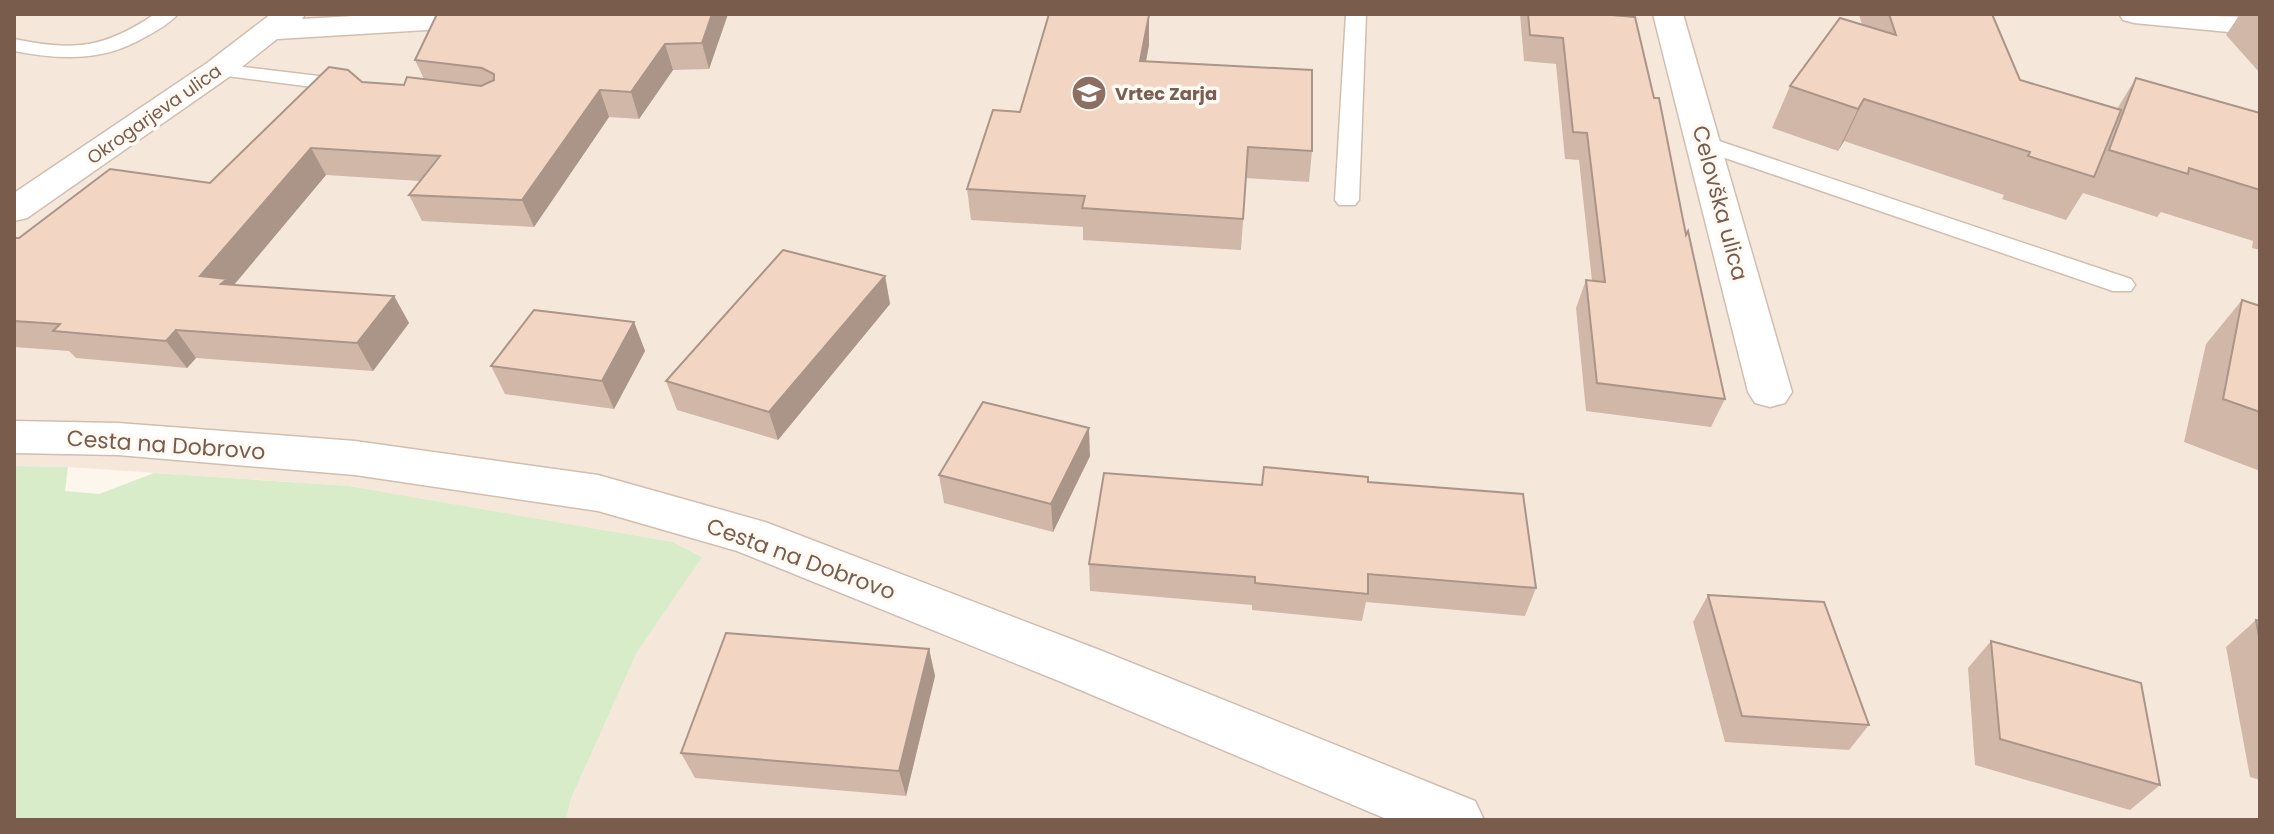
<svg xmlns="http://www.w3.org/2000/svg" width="2274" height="834" font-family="Poppins,sans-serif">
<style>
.residential{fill:#f5e8da}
.green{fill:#d8ecc9}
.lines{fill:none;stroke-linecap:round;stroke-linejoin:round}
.service-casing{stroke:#d1beb0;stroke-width:3}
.minor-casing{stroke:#d1beb0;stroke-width:3}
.service{fill:#fff;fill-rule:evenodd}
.minor{fill:#fff;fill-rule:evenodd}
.wall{fill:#d1b7a8}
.shaded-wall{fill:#aa9588}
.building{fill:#f3d5c3;stroke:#aa9588;stroke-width:2}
.labels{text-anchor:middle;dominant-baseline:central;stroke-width:7;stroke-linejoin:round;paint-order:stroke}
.far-education-label{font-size:18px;font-weight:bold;fill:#785e54;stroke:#fffaf3;text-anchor:start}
.far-street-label{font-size:18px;fill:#7a5c4d;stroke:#fffaf3}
.street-label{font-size:22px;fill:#7a5c4d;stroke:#fffaf3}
</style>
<rect width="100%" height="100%" fill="#fdf6ec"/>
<path class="residential" d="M 14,14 L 2260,14 L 2260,820 L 566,820 L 571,799 L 637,652 L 701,556 L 673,542 L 349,486 L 68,467 L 14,466 Z"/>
<path class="green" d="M 14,466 L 68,467 L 65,491 L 99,494 L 154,473 L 349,486 L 673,542 L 702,557 L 637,652 L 571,799 L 566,820 L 14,820 Z"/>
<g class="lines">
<defs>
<path id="service" d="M 155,14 L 178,14 C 170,23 158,30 147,36 C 104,62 62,60 14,51 L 14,39 C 74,51 103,49 155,14 Z
M 1346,14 L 1366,14 L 1359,200 L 1355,205 L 1339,205 L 1335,200 Z
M 218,64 L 352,80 L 362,86 L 352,92 L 211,74 L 208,70 L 211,66 Z
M 1704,136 L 2131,279 L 2135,285 L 2131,291 L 2113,291 L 1696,148 L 1693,143 Z"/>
<path id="minor" d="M 271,14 L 305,14 L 302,19 L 387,14 L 558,14 L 554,20 L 543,23 L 277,39 L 229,77 L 27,218 L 14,221 L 14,193 L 207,63 Z
M 1653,14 L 1683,14 L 1792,392 L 1785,403 L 1770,407 L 1755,403 L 1748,392 Z
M 2119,14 L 2260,17 L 2260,35 L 2134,23 L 2123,20 Z
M 14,421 L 118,423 L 355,441 L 598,475 L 765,522 L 1097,649 L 1475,801 L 1484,820 L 1389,820 L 1059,681 L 737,551 L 598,511 L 355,475 L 118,455 L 14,453 Z"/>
</defs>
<use href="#service" class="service-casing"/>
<use href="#minor" class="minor-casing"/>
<use href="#service" class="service"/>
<use href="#minor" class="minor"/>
</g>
<path class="wall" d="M 728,14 L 709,69 L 673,70 L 639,119 L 609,117 L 534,227 L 422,221 L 409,195 L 420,181 L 326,175 L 234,285 L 394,296 L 409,323 L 373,371 L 196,358 L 187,368 L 76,358 L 69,351 L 14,347 L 14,238 L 19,238 L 210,183 L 362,82 L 404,85 L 424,79 L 415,60 Z
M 1520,14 L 1600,14 L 1686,235 L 1725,399 L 1711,427 L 1586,411 L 1576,308 L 1586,280 L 1592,281 L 1579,160 L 1565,159 L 1556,64 L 1524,61 Z
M 1859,14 L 1992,14 L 2020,80 L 2117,109 L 2136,78 L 2260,113 L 2260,250 L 2252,248 L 2253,241 L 2161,212 L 2157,217 L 2083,193 L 2066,220 L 2002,199 L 2004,195 L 1844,141 L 1838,151 L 1772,128 L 1790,86 L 1862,25 Z
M 2238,14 L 2260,14 L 2260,73 L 2226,35 L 2240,14 Z
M 1149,15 L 1149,45 L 1146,62 L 1312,151 L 1309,182 L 1246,178 L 1241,250 L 1083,240 L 1083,227 L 971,220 L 967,189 L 1020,112 Z
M 885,276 L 890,304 L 778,440 L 677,410 L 666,381 Z
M 2242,300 L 2260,306 L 2260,471 L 2184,442 L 2206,344 Z
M 634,322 L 645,351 L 614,409 L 505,394 L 491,366 Z
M 1090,456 L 1053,532 L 944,503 L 939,475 Z
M 1264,467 L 1368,482 L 1536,588 L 1525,616 L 1366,602 L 1362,621 L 1252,610 L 1252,605 L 1090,591 L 1089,564 L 1262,485 Z
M 1708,595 L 1869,725 L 1849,750 L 1725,742 L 1693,622 Z
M 2256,620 L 2260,621 L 2260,780 L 2250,777 L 2226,647 Z
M 1991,641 L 2160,785 L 2130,810 L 1975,765 L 1968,668 Z
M 929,649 L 935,676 L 906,796 L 695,778 L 681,753 Z"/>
<path class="shaded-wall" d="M 712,14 L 728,14 L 709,69 L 702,43 Z
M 1149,15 L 1149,45 L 1140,91 L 1140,61 Z
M 665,44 L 673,70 L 639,119 L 631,92 Z
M 600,90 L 609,117 L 534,227 L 522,200 Z
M 1864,99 L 1844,141 L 1838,151 L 1858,109 Z
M 311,148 L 326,175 L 232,287 L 200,276 Z
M 885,276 L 890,304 L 778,440 L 769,412 Z
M 394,296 L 409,323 L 373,371 L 357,343 Z
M 634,322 L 645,351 L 614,409 L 602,381 Z
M 176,330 L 196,358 L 187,368 L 166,341 Z
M 1089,428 L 1090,456 L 1053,532 L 1051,504 Z
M 929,649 L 935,676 L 906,796 L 899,771 Z"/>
<path class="building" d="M 437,14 L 712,14 L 702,43 L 665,44 L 631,92 L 600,90 L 522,200 L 409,195 L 440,156 L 311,148 L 200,276 L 227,279 L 221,284 L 394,296 L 357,343 L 176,330 L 166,341 L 53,331 L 60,324 L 14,321 L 14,238 L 19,238 L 110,169 L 210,183 L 329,67 L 348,70 L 362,82 L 404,85 L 407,77 L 481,86 L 494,80 L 494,74 L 482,68 L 415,60 Z
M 1049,14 L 1149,15 L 1140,61 L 1312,70 L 1312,151 L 1248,147 L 1243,219 L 1082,208 L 1085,196 L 967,189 L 993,110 L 1020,112 Z
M 1528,14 L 1600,14 L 1635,17 L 1654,98 L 1659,98 L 1686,235 L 1688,231 L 1725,399 L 1597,383 L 1586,280 L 1605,282 L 1587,133 L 1573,132 L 1563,38 L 1530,35 Z
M 1889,14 L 1992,14 L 2020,80 L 2121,110 L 2094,177 L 2028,156 L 2030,152 L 1864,99 L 1858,109 L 1790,86 L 1840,18 L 1896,35 Z
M 2136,78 L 2260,113 L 2260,190 L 2189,168 L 2188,174 L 2109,150 Z
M 783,250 L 885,276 L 769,412 L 666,381 Z
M 2242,300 L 2260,306 L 2260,412 L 2223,399 Z
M 534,310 L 634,322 L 602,381 L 491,366 Z
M 983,402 L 1089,428 L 1051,504 L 939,475 Z
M 1264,467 L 1368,477 L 1368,482 L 1523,494 L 1536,588 L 1368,574 L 1368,594 L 1255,583 L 1255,577 L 1089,564 L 1104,473 L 1262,485 Z
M 1708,595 L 1824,602 L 1869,725 L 1742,716 Z
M 2256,620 L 2260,621 L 2260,641 Z
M 726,633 L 929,649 L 899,771 L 681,753 Z
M 1991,641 L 2141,683 L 2160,785 L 2000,739 Z"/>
<defs>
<symbol id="school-disc" viewBox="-11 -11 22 22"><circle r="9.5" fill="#8d6e63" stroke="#fffaf3"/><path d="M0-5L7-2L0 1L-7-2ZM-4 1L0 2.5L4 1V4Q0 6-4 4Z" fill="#fff"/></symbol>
</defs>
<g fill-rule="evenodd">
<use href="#school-disc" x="1069" y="73" width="40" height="40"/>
</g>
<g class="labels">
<g class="far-education-label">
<text x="1115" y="93">Vrtec Zarja</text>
</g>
<g class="far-street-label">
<text transform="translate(154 114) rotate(-35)">Okrogarjeva ulica</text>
</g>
<g class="street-label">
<text transform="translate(1720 203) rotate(75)">Celovška ulica</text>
<text transform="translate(166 445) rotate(4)">Cesta na Dobrovo</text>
<text transform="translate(801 559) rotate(20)">Cesta na Dobrovo</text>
</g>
</g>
<rect width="2274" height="834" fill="none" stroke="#7a5c4d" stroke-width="32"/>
</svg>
